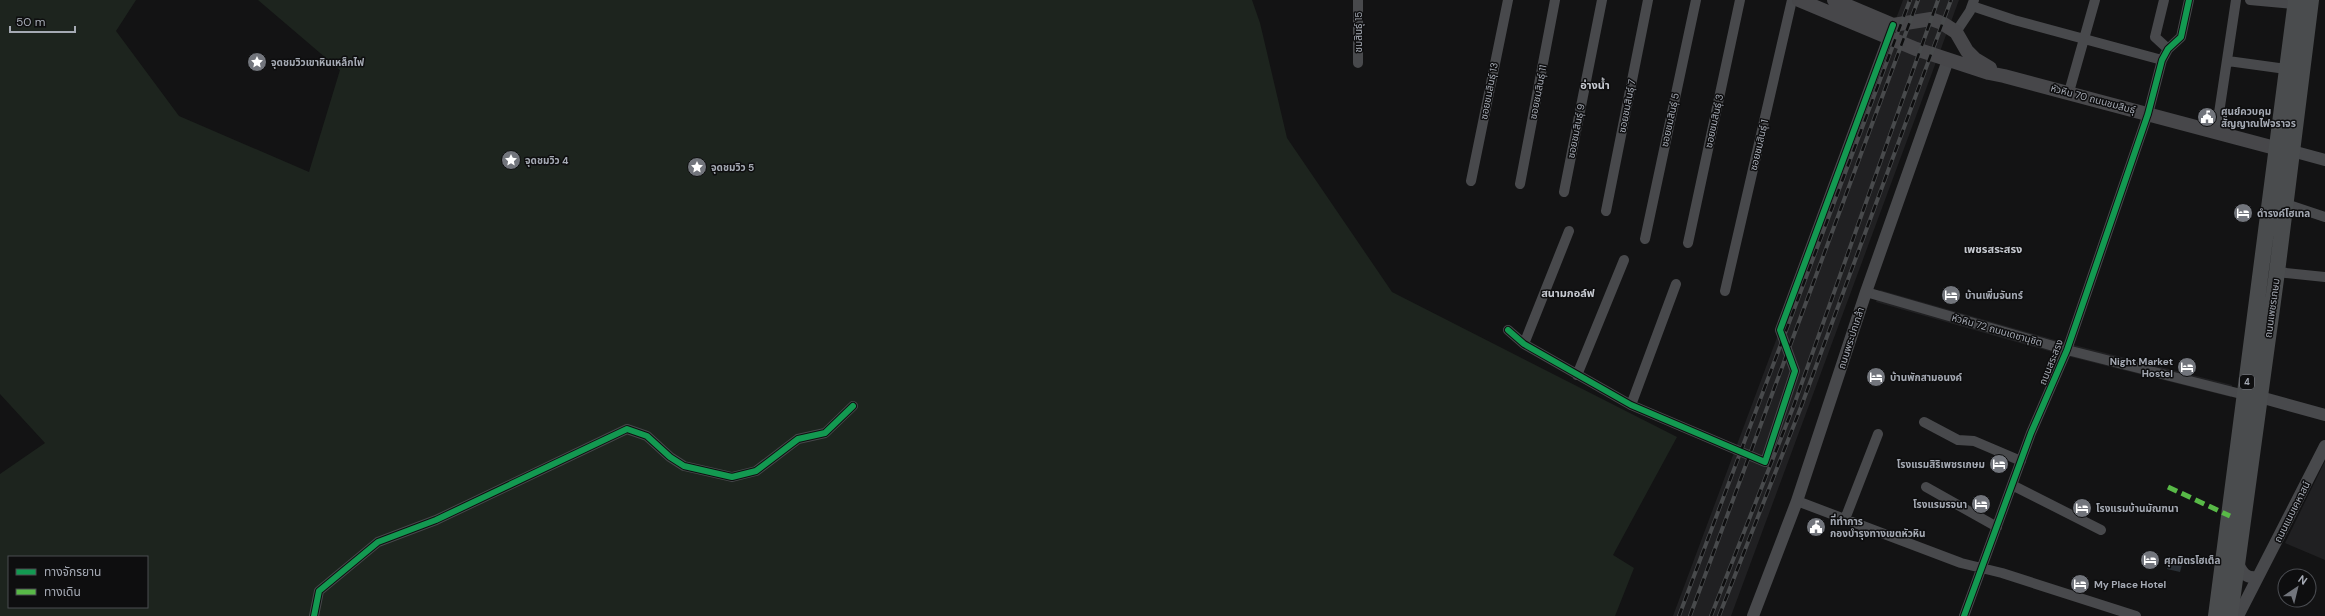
<svg xmlns="http://www.w3.org/2000/svg" width="2325" height="616" font-family="'DM Sans','Noto Sans Thai',sans-serif">
<style>
.built{fill:#202022}
.green{fill:#1d241e;fill-rule:evenodd}
.water{fill:#2a3036}
.lines{fill:none;stroke-linecap:round;stroke-linejoin:round}
.minor{stroke:#48494c;stroke-width:10}
.tertiary{stroke:#48494c;stroke-width:12}
.secondary{stroke:#47474a;stroke-width:14}
.primary{stroke:#4a4c4e;stroke-width:16}
.rail-casing{stroke:#484a4c;stroke-width:4}
.rail{stroke:#0e0e0f;stroke-width:2.5;stroke-dasharray:8;stroke-linecap:butt}
.quiet{stroke:#58b947;stroke-width:5;stroke-dasharray:10 5;stroke-linecap:butt}
.cycleway-casing{stroke:#0e0e0f;stroke-width:8}
.cycleway{stroke:#139951;stroke-width:6}
.labels{text-anchor:middle;dominant-baseline:central;stroke-width:3;stroke-linejoin:round;paint-order:stroke}
.shield{fill:#0e0e0f;stroke:#787b82;stroke-width:1}
.shield-label{font-size:9px;font-weight:bold;fill:#a5aab4}
.street-label{font-size:10px;fill:#a5aab4;stroke:#0e0e0f}
.poi-label{font-size:10px;font-weight:bold;fill:#a5aab4;stroke:#0e0e0f;text-anchor:start}
.neighbourhood-label{font-size:11px;font-weight:bold;fill:#c6c9d0;stroke:#0e0e0f}
</style>
<rect width="100%" height="100%" fill="#131314"/>
<path class="built" d="M 1903,0 L 1959,0 L 1731,616 L 1673,616 Z
M 1880,290 L 2062,342 L 2232,385 L 2231,397 L 2059,354 L 1876,302 Z
M 2325,461 L 2325,560 L 2285,543 Z"/>
<path class="green" d="M 0,0 L 136,0 L 116,31 L 179,116 L 309,172 L 340,70 L 258,0 L 1252,0 L 1260,23 L 1287,138 L 1392,292 L 1677,437 L 1613,555 L 1634,568 L 1615,616 L 0,616 L 0,474 L 45,443 L 0,394 ZM 9,557 L 147,557 L 147,607 L 9,607 Z"/>
<path class="water" d="M 2169,561 L 2182,565 L 2180,572 L 2167,569 Z"/>
<g class="lines">
<path class="minor" d="M 1358,0 L 1358,63
M 2164,0 L 2155,37 L 2168,49
M 2250,0 L 2295,4
M 1972,6 L 2014,20 L 2162,60
M 1956,32 L 1970,11 L 1974,0
M 2228,61 L 2286,69
M 2069,92 L 2095,0
M 2216,133 L 2236,0
M 1471,181 L 1508,0
M 1520,184 L 1555,0
M 1564,192 L 1602,0
M 2286,204 L 2325,217
M 1606,211 L 1648,0
M 1645,239 L 1696,0
M 1688,243 L 1740,0
M 2277,272 L 2325,277
M 1725,291 L 1792,0
M 1866,292 L 2067,350 L 2245,395
M 1508,330 L 1524,344 L 1631,405 L 1765,462 L 1795,371 L 1780,330 L 1890,32
M 1524,344 L 1569,231
M 1577,375 L 1624,260
M 1631,405 L 1676,284
M 1924,422 L 1958,440 L 1974,441 L 2021,461
M 2012,485 L 2101,530
M 1926,487 L 1997,527
M 1797,501 L 1961,563 L 2002,573 L 2136,616
M 1845,519 L 1878,434
M 314,616 L 319,591 L 378,542 L 436,520 L 627,429 L 647,436 L 670,457 L 684,466 L 732,477 L 756,471 L 798,439 L 825,433 L 853,406
M 1964,616 L 2031,433 L 2067,350 L 2148,114 L 2162,60 L 2168,49 L 2181,37 L 2189,0"/>
<path class="tertiary" d="M 2292,151 L 2325,160
M 2260,397 L 2325,415
M 2237,561 C 2242,573 2246,579 2258,577
M 1753,616 L 1797,501 L 1866,292 L 1948,60
M 2238,616 L 2325,446"/>
<path class="secondary" d="M 1799,0 L 1916,49 L 1989,73 L 2004,76 L 2275,148
M 1834,0 L 1893,25 L 1931,19 L 1942,23 L 1956,32 L 1967,51 L 1975,59 L 1990,68"/>
<path class="primary" d="M 2216,616 L 2296,0
M 2230,616 L 2277,272 L 2311,0"/>
<defs>
<path id="rail" d="M 1679,616 L 1910,0
M 1690,616 L 1918,0
M 1711,616 L 1794,405 L 1938,0
M 1719,616 L 1801,407 L 1951,0"/>
</defs>
<use href="#rail" class="rail-casing"/>
<use href="#rail" class="rail"/>
<path class="quiet" d="M 2168,487 L 2230,516"/>
<defs>
<path id="cycleway" d="M 1508,330 L 1524,344 L 1631,405 L 1765,462 L 1795,371 L 1780,330 L 1893,25
M 314,616 L 319,591 L 378,542 L 436,520 L 627,429 L 647,436 L 670,457 L 684,466 L 732,477 L 756,471 L 798,439 L 825,433 L 853,406
M 1964,616 L 2031,433 L 2067,350 L 2148,114 L 2162,60 L 2168,49 L 2181,37 L 2189,0"/>
</defs>
<use href="#cycleway" class="cycleway-casing"/>
<use href="#cycleway" class="cycleway"/>
</g>
<defs>
<symbol id="sight-disc" viewBox="-11 -11 22 22"><circle r="9.5" fill="#72757c" stroke="#0e0e0f"/><path d="M0-6L1.8-2.2L6-1.7L2.9 1.2L3.7 5.4L0 3.3L-3.7 5.4L-2.9 1.2L-6-1.7L-1.8-2.2Z" fill="#fff"/></symbol>
<symbol id="civic-disc" viewBox="-11 -11 22 22"><circle r="9.5" fill="#72757c" stroke="#0e0e0f"/><path d="M-.6-6.5H3V-4.5H.6V-3L4-1V1h2V6H-6V1h2V-1L-.6-3ZM-1.2 2.5V6h2.4V2.5Z" fill="#fff"/></symbol>
<symbol id="hotel-disc" viewBox="-11 -11 22 22"><circle r="9.5" fill="#72757c" stroke="#0e0e0f"/><path d="M-6-4.5h1.5V1H6V5H4.5V3h-9V5H-6ZM-4 0a1.8 1.8 0 1 1 3.6 0ZM.5 0V-2.5h3Q6-2.5 6 0Z" fill="#fff"/></symbol>
</defs>
<g fill-rule="evenodd">
<use href="#sight-disc" x="246" y="51" width="22" height="22"/>
<use href="#civic-disc" x="2196" y="106" width="22" height="22"/>
<use href="#sight-disc" x="500" y="149" width="22" height="22"/>
<use href="#sight-disc" x="686" y="156" width="22" height="22"/>
<use href="#hotel-disc" x="2232" y="202" width="22" height="22"/>
<use href="#hotel-disc" x="1940" y="284" width="22" height="22"/>
<use href="#hotel-disc" x="2176" y="356" width="22" height="22"/>
<use href="#hotel-disc" x="1865" y="366" width="22" height="22"/>
<use href="#hotel-disc" x="1988" y="453" width="22" height="22"/>
<use href="#hotel-disc" x="1970" y="493" width="22" height="22"/>
<use href="#hotel-disc" x="2071" y="497" width="22" height="22"/>
<use href="#civic-disc" x="1805" y="516" width="22" height="22"/>
<use href="#hotel-disc" x="2139" y="549" width="22" height="22"/>
<use href="#hotel-disc" x="2069" y="573" width="22" height="22"/>
</g>
<g class="labels">
<rect class="shield" x="2240" y="375" width="14" height="14" rx="3"/>
<g class="shield-label">
<text x="2247" y="382">4</text>
</g>
<g class="street-label">
<text transform="translate(1358 32) rotate(-90)">ชมสินธุ์ 15</text>
<text transform="translate(1489 91) rotate(-79)">ซอยชมสินธุ์ 13</text>
<text transform="translate(1538 92) rotate(-79)">ซอยชมสินธุ์ 11</text>
<text transform="translate(2093 99) rotate(15)">หัวหิน 70 ถนนชมสินธุ์</text>
<text transform="translate(1627 106) rotate(-79)">ซอยชมสินธุ์ 7</text>
<text transform="translate(1670 120) rotate(-78)">ซอยชมสินธุ์ 5</text>
<text transform="translate(1714 121) rotate(-78)">ซอยชมสินธุ์ 3</text>
<text transform="translate(1576 131) rotate(-79)">ซอยชมสินธุ์ 9</text>
<text transform="translate(1759 145) rotate(-77)">ซอยชมสินธุ์ 1</text>
<text transform="translate(2272 308) rotate(-82)">ถนนเพชรเกษม</text>
<text transform="translate(1997 330) rotate(16)">หัวหิน 72 ถนนเดชานุชิต</text>
<text transform="translate(1851 338) rotate(-72)">ถนนพระปกเกล้า</text>
<text transform="translate(2051 362) rotate(-68)">ถนนสระสรง</text>
<text transform="translate(2292 512) rotate(-63)">ถนนแนบเคหาสน์</text>
</g>
<g class="poi-label">
<text x="271" y="62">จุดชมวิวเขาหินเหล็กไฟ</text>
<text x="2221" y="111">ศูนย์ควบคุม<tspan x="2221" dy="12">สัญญาณไฟจราจร</tspan></text>
<text x="525" y="160">จุดชมวิว 4</text>
<text x="711" y="167">จุดชมวิว 5</text>
<text x="2257" y="213">ดำรงค์โฮเทล</text>
<text x="1965" y="295">บ้านเพิ่มจันทร์</text>
<text x="2173" y="361" text-anchor="end">Night Market<tspan x="2173" dy="12">Hostel</tspan></text>
<text x="1890" y="377">บ้านพักสามอนงค์</text>
<text x="1985" y="464" text-anchor="end">โรงแรมสิริเพชรเกษม</text>
<text x="1967" y="504" text-anchor="end">โรงแรมรจนา</text>
<text x="2096" y="508">โรงแรมบ้านมัณฑนา</text>
<text x="1830" y="521">ที่ทำการ<tspan x="1830" dy="12">กองบำรุงทางเขตหัวหิน</tspan></text>
<text x="2164" y="560">ศุภมิตรโฮเต็ล</text>
<text x="2094" y="584">My Place Hotel</text>
</g>
<g class="neighbourhood-label">
<text x="1595" y="85">อ่างน้ำ</text>
<text x="1993" y="249">เพชรสระสรง</text>
<text x="1568" y="293">สนามกอล์ฟ</text>
</g>
</g>
<rect x="8" y="556" width="140" height="52" fill="#0e0e0f" stroke="#4a4c51"/>
<rect x="16" y="569" width="20" height="6" fill="#139951" stroke="#4a4c51"/>
<text x="44" y="576" font-size="12" fill="#a5aab4">ทางจักรยาน</text>
<rect x="16" y="589" width="20" height="6" fill="#58b947" stroke="#4a4c51"/>
<text x="44" y="596" font-size="12" fill="#a5aab4">ทางเดิน</text>
<g transform="translate(2297 588) rotate(35)"><circle r="19" fill="#0e0e0f" stroke="#4a4c51"/>
<path d="M0-3L7 15L0 10L-7 15Z" fill="#72757c"/>
<text y="-6" font-size="11" font-weight="bold" text-anchor="middle" fill="#a5aab4">N</text>
</g>
<path d="M10 26v6h65v-6" fill="none" stroke="#a5aab4" stroke-width="2"/>
<text x="16" y="26" font-size="12" fill="#a5aab4" stroke="#0e0e0f" stroke-width="3" paint-order="stroke">50 m</text>
</svg>
